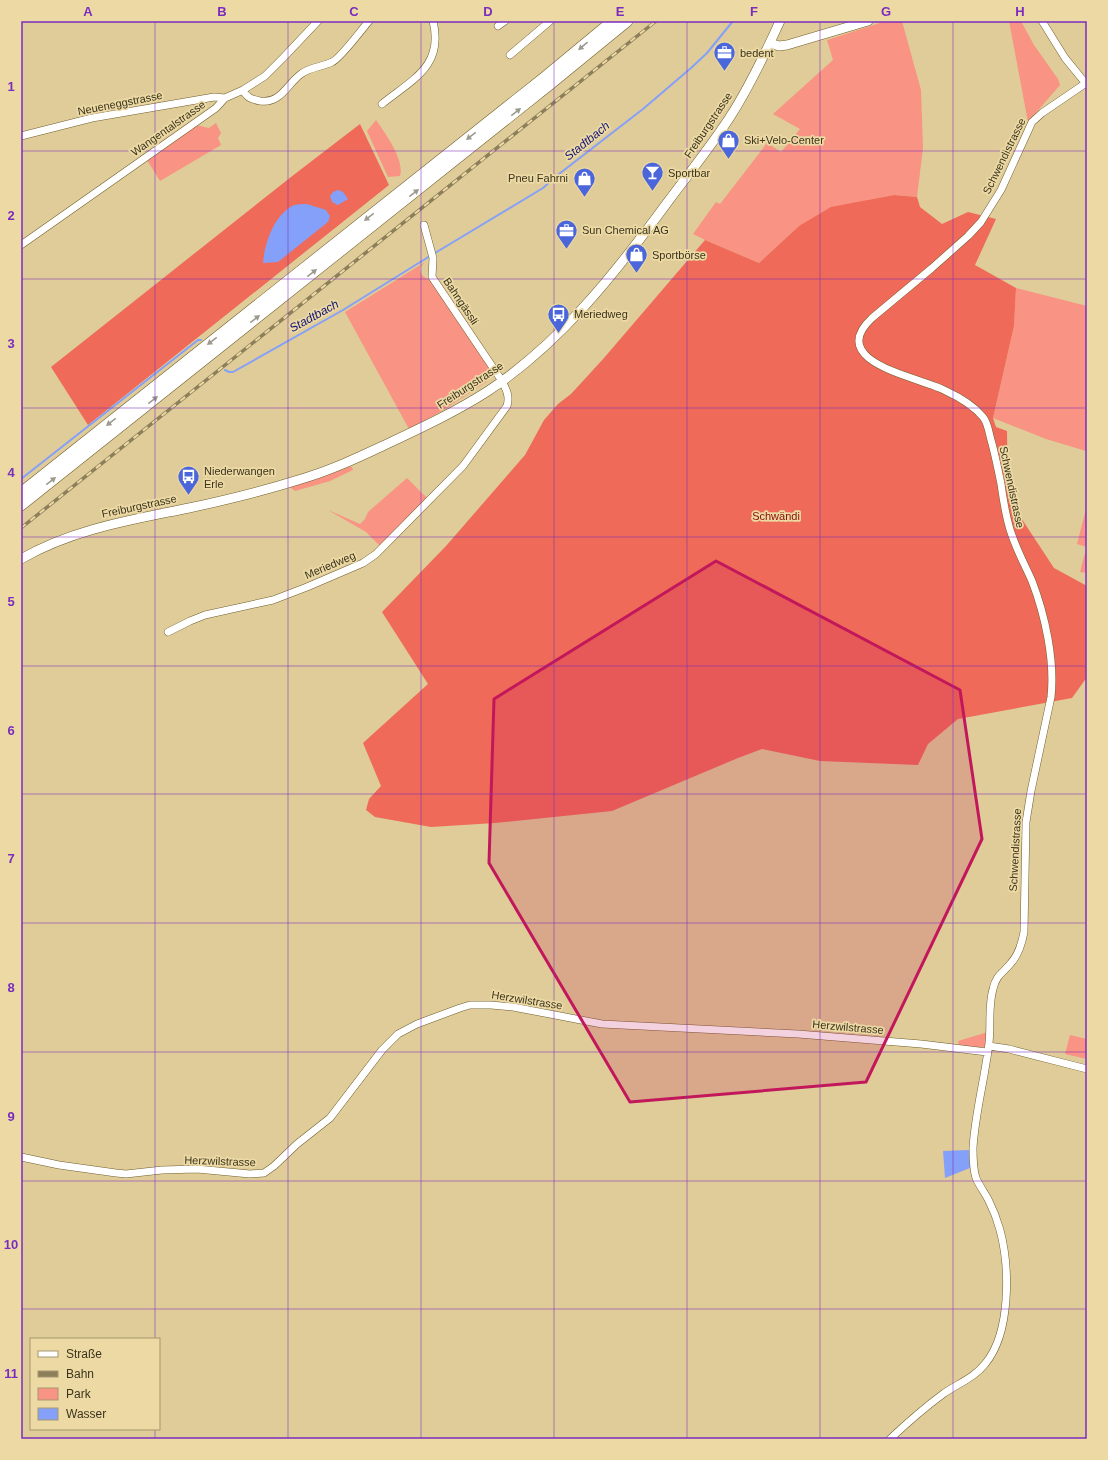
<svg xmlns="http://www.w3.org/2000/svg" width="1108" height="1460" font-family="Arial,sans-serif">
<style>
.green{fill:#f99383}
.forest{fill:#ef6a58;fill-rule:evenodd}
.water{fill:#85a0f9}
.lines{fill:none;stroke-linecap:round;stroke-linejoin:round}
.stream{stroke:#85a0f9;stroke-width:2}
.minor-casing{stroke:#705f2d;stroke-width:8}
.major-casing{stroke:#705f2d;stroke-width:10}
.highway-casing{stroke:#705f2d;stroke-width:12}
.minor{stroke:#fff;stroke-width:7}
.major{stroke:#fff;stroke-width:9}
.highway{stroke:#fff;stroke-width:11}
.rail-casing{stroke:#8c7f5a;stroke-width:3.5}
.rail{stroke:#ecd9a4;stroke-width:2;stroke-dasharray:6;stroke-linecap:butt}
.oneway{fill:#9d9a8e}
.marked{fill:#c2185b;fill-opacity:0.2;stroke:#c2185b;stroke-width:3;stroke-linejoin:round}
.grid{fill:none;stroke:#7b2cbf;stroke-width:1;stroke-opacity:0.55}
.labels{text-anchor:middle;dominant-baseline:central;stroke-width:3.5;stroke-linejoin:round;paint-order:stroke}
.poi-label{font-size:11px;fill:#3b341e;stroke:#ecd9a4;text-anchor:start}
.street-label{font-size:11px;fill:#3b341e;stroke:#ecd9a4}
.park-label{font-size:11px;fill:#8a0c04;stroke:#ecd9a4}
.water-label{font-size:12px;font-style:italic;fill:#141778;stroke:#ecd9a4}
.neatline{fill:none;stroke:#7b2cbf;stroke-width:1.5}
.grid-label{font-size:13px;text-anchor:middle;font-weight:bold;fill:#7b2cbf}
</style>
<rect width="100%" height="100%" fill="#dfcc98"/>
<path class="green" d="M 886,21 L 902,21 L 921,90 L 923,148 L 917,197 L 894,195 L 868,200 L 799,226 L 759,263 L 705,240 L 693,234 L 716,202 L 720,204 L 767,143 L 781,152 L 800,129 L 773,114 L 833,60 L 827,40 Z
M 1009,21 L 1021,21 L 1034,45 L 1058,79 L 1060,85 L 1028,122 Z
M 376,120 C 385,133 405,160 400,176 L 388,177 L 367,131 Z
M 216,123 L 221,133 L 218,138 L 221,145 L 160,181 L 147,160 L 196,125 L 209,128 Z
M 425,262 L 420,267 C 420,275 423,277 430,280 L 490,367 L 491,373 L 490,377 L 486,382 L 442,411 L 409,429 L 345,312 Z
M 1016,288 L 1087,306 L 1087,444 L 1086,451 L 1046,439 L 993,418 L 1014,326 Z
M 347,467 L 352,467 L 353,470 L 330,481 L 295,491 L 290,487 L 326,476 Z
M 407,478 L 428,499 L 380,546 L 366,532 L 328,510 L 360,524 L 365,519 L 368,512 Z
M 1086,509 L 1087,510 L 1087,547 L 1077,544 Z
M 1085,553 L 1087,553 L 1087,573 L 1080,572 Z
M 988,1032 L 985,1046 C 978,1050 965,1049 959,1045 L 958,1041 Z
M 1070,1035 L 1087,1039 L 1087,1059 L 1065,1054 Z"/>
<path class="forest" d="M 360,124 L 389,185 L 88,425 L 51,367 L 291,177 ZM 327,222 L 315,231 L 264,263 L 265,250 L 274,227 Z
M 894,195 L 917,197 L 920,207 L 942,224 L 968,212 L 996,219 L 975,265 L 1016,288 L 1014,326 L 993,418 L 996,427 L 1007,431 L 1008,498 L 1054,568 L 1087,586 L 1087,677 L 1072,698 L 958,719 L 928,744 L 918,765 L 820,761 L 762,749 L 738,758 L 612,811 L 495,823 L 431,827 L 375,817 L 366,810 L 369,799 L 381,786 L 363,743 L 428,684 L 382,612 L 446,546 L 525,455 L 544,420 L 558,404 L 571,394 L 604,358 L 705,240 L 759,263 L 799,226 L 831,207 Z"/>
<path class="water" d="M 338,190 L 343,192 L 348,199 L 338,205 L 332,202 L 330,196 L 333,192 Z
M 307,204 L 326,210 L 330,216 L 328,222 L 278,262 L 263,263 C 265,242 274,215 294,205 C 298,204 303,204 307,204 Z
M 969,1150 L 970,1168 L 945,1178 L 943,1151 Z"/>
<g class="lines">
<path class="stream" d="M 435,253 L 543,188 L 559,174 L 643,109 L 691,68 L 707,53 L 733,21
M 225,370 L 229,372 L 233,372 L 343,310 L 430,256
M 21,479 L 198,340 L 201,340"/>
<defs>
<path id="minor" d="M 1042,21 L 1065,58 L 1087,85
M 498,26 L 505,21
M 510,55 L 550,21
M 243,90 C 247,98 251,99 260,101 C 281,104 287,84 301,74 C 310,67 322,67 332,62 C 340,59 362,29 369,21
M 382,104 C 413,79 444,66 433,21
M 21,136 L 92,118 L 214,97 L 225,98
M 21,245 L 216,108 L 225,98 L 243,90 L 265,76 L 283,58 L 318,21
M 168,632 L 190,621 L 205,615 L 273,600 L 307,587 L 363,563 L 376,554 L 463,466 L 507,406 C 510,396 506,389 502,381 L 432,277 L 433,258 L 424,225
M 989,1046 L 1009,1049 L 1087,1069
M 21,1157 L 59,1165 L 116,1173 L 126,1174 L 162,1170 L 197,1169 L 250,1174 L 264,1173 L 274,1166 L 297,1144 L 330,1118 L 382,1050 L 398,1034 L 417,1024 L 460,1008 L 470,1005 L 491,1005 L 513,1007 L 602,1024 L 798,1034 L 921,1044 L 987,1052
M 890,1439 C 907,1423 924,1408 943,1394 C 957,1384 974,1378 985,1364 C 1011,1333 1010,1268 1000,1230 C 997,1219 993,1209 988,1199 C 984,1192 979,1185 976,1178 C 973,1169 973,1158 973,1148 C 975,1113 985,1078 989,1043 C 991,1026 988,1006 993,989 C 996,975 1003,973 1011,963 C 1019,954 1022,943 1024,932 L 1026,822 L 1031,791 L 1051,697 C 1055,660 1045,615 1032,581 C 1024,563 1014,545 1009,526 C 1005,512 1003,498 1001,484 C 998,469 995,454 991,440 C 989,433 988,423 983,417 C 974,406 959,397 946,391 C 921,377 824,363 872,318 L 932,268 L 968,236 L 981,222 L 1001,190 L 1032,122 L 1042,113 L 1086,83"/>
<path id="major" d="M 770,43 L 779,46 L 787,45 L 868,21
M 21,559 C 73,529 131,520 189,508 C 226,500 263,491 298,480 C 330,471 359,457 389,443 C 423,427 457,411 488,391 C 560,343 613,276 664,207 C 686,177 710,148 730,117 C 750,86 765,54 780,21"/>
<path id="highway" d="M 21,493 L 544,78 L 613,21
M 21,505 L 550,84 L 627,21"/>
</defs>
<use href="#minor" class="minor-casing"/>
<use href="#major" class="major-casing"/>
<use href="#highway" class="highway-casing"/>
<use href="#minor" class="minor"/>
<use href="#major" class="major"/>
<use href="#highway" class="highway"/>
<defs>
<path id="rail" d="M 21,528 L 656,21"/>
</defs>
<use href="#rail" class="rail-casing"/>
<use href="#rail" class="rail"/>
</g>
<defs><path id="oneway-solid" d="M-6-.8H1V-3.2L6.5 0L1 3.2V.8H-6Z"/></defs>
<g class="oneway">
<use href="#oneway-solid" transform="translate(583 46) rotate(140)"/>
<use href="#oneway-solid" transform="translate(516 112) rotate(-38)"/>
<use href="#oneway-solid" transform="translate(471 136) rotate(142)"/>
<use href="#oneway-solid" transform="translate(414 193) rotate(-38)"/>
<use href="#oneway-solid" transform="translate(369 217) rotate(142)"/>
<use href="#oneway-solid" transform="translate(312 273) rotate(-38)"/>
<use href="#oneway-solid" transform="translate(255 319) rotate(-38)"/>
<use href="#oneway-solid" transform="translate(212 341) rotate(142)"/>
<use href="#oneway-solid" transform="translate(153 400) rotate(-38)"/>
<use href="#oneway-solid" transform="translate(111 422) rotate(142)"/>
<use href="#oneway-solid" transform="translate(51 481) rotate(-38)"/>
</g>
<path class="marked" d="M 716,561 L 960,690 L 982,839 L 866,1082 L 630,1102 L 489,863 L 494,699 Z"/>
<path class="grid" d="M 155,21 L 155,1339M 288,21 L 288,1439M 421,21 L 421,1439M 554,21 L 554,1439M 687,21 L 687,1439M 820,21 L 820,1439M 953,21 L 953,1439M 21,151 L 1087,151M 21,279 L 1087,279M 21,408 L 1087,408M 21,537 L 1087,537M 21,666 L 1087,666M 21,794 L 1087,794M 21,923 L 1087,923M 21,1052 L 1087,1052M 21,1181 L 1087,1181M 21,1309 L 1087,1309M 155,1429 L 155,1439"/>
<defs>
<symbol id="office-pin" viewBox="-11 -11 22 30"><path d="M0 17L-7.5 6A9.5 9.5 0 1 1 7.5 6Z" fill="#4b66da" stroke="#ecd9a4"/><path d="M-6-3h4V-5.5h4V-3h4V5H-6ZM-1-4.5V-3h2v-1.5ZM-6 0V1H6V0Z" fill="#fff"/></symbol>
<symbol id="shop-pin" viewBox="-11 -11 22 30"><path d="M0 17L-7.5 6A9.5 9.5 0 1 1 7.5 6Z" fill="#4b66da" stroke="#ecd9a4"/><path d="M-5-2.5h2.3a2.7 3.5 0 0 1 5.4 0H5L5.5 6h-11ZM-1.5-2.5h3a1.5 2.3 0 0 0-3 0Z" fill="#fff"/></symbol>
<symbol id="bar-pin" viewBox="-11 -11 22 30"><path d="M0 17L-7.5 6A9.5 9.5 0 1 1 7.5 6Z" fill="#4b66da" stroke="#ecd9a4"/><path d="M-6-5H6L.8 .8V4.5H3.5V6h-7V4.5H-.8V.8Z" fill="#fff"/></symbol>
<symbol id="bus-pin" viewBox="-11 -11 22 30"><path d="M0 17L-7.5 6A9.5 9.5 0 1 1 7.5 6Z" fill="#4b66da" stroke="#ecd9a4"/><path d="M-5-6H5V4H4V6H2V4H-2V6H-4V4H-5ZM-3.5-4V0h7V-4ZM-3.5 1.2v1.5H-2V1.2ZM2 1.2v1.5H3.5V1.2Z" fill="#fff"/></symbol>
</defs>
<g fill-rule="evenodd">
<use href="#office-pin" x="712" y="40" width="25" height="34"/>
<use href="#shop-pin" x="716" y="128" width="25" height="34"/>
<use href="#bar-pin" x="640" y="160" width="25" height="34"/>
<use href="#shop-pin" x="572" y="166" width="25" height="34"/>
<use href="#office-pin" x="554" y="218" width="25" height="34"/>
<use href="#shop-pin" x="624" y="242" width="25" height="34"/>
<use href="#bus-pin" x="546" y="302" width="25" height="34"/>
<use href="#bus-pin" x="176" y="464" width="25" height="34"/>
</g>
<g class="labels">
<g class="poi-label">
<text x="740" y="53">bedent</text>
<text x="744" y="140">Ski+Velo-Center</text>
<text x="668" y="173">Sportbar</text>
<text x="568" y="178" text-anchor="end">Pneu Fahrni</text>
<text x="582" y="230">Sun Chemical AG</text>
<text x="652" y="255">Sportbörse</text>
<text x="574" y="314">Meriedweg</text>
<text x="204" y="471">Niederwangen<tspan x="204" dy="13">Erle</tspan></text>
</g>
<g class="street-label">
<text transform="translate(120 103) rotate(-11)">Neueneggstrasse</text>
<text transform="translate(708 125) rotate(-56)">Freiburgstrasse</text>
<text transform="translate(168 128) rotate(-35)">Wangentalstrasse</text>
<text transform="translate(1004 156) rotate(-64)">Schwendistrasse</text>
<text transform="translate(461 301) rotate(56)">Bahngässli</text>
<text transform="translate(470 385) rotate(-33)">Freiburgstrasse</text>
<text transform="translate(1012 487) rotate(78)">Schwendistrasse</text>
<text transform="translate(139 506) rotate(-12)">Freiburgstrasse</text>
<text transform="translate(330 565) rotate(-23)">Meriedweg</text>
<text transform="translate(1015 850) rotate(-87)">Schwendistrasse</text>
<text transform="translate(527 1000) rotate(9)">Herzwilstrasse</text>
<text transform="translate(848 1027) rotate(5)">Herzwilstrasse</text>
<text transform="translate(220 1161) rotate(2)">Herzwilstrasse</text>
</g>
<g class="park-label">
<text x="776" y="516">Schwändi</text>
</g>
<g class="water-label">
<text transform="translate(587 141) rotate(-39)">Stadtbach</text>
<text transform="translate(314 316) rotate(-29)">Stadtbach</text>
</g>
</g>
<rect width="1108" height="1460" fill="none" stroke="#ecd9a4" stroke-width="44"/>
<rect x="30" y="1338" width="130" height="92" fill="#ecd9a4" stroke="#a5976e"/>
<rect x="38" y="1351" width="20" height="6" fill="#ffffff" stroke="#a5976e"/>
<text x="66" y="1358" font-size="12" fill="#3b341e">Straße</text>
<rect x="38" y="1371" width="20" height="6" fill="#8c7f5a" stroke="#a5976e"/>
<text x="66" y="1378" font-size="12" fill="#3b341e">Bahn</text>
<rect x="38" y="1388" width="20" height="12" fill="#f99383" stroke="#a5976e"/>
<text x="66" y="1398" font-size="12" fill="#3b341e">Park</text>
<rect x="38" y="1408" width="20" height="12" fill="#85a0f9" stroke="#a5976e"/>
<text x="66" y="1418" font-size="12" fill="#3b341e">Wasser</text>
<rect x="22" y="22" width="1064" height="1416" class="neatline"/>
<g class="grid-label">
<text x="88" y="16">A</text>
<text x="222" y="16">B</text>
<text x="354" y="16">C</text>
<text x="488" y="16">D</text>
<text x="620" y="16">E</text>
<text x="754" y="16">F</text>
<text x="886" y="16">G</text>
<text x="1020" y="16">H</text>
<text x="11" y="91">1</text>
<text x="11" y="220">2</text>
<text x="11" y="348">3</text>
<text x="11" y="477">4</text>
<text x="11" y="606">5</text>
<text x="11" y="735">6</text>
<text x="11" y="863">7</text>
<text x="11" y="992">8</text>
<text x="11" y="1121">9</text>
<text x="11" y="1249">10</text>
<text x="11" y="1378">11</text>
</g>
</svg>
